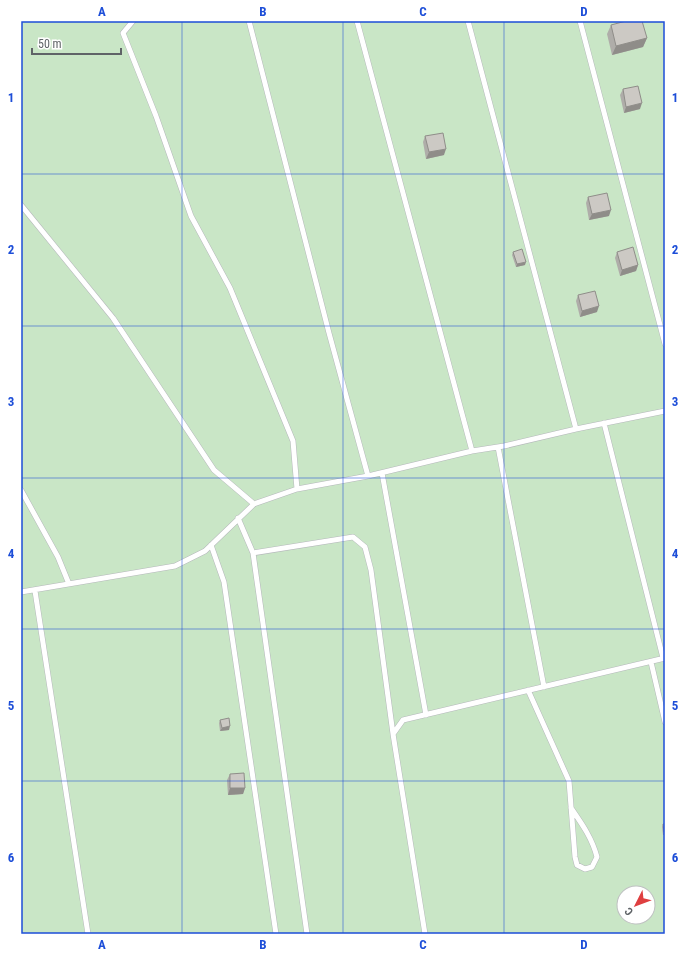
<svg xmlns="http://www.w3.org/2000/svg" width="686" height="955" font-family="'Roboto Condensed',sans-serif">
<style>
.green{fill:#c9e6c6;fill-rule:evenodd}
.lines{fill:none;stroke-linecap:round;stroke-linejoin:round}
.lane-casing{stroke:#b5b8bb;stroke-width:6}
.lane{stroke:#fff;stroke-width:5}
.wall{fill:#afada9}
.shaded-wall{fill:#8f8d89}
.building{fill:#ccc9c4;stroke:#8f8d89}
.grid{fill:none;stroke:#1d4ed8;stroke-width:1;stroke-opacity:0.55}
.neatline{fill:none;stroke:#1d4ed8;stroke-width:1.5}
.grid-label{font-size:13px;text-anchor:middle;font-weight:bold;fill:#1d4ed8}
</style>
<rect width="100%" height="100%" fill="#f0eee8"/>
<path class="green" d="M 21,21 L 665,21 L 665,934 L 21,934 ZM 624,893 L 648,893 L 648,917 L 624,917 Z"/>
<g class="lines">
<defs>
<path id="lane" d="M 133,21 L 123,33 L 156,116 L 191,216 L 230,288 L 293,441 L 297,489
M 249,21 L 329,333 L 368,476
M 357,21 L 472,451
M 468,21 L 576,429
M 580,21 L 665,344
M 21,205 L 113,318 L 214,470 L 254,504
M 604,423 L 663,658
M 498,447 L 544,687
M 382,473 L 426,715
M 21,490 L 58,557 L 69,584
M 238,518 L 253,553 L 307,934
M 211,545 L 224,582 L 276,934
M 253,553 L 353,537 L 365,547 L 371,570 L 393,734
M 35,591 L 88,934
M 21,592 L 175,566 L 205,551 L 254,504 L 297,489 L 368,476 L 472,451 L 504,446 L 576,429 L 665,411
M 651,662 L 665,722
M 528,690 L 569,781 L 575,857 L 577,865 L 585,869 L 592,867 L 597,857 C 592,838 582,824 571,808
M 425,934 L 393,734 L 403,720 L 665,658"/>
</defs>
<use href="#lane" class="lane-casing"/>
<use href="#lane" class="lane"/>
</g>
<path class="wall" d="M 611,25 L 647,38 L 643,47 L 612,55 L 607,34 Z
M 623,89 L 640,109 L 624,113 L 620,95 Z
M 425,136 L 444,155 L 426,159 L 423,142 Z
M 588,197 L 609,216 L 589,220 L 586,203 Z
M 513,252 L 525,265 L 516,267 L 512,255 Z
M 617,252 L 638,265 L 636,271 L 620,276 L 615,258 Z
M 578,295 L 597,312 L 580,317 L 576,301 Z
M 220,720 L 229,730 L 220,731 L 219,723 Z
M 230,774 L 245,788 L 243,794 L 228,795 L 227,780 Z
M 663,824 L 665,835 L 663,835 L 662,827 Z"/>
<path class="shaded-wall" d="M 647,38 L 643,47 L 612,55 L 616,46 Z
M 642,103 L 640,109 L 624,113 L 626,107 Z
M 446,149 L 444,155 L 426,159 L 429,152 Z
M 611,210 L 609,216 L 589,220 L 592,214 Z
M 526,262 L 525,265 L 516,267 L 517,264 Z
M 638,265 L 636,271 L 620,276 L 622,270 Z
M 599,306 L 597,312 L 580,317 L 582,311 Z
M 230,726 L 229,730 L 220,731 L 222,728 Z
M 230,788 L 245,788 L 243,794 L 228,795 Z"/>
<path class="building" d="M 626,21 L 642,21 L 647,38 L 616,46 L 611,25 Z
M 638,86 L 642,103 L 626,107 L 623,89 Z
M 443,133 L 446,149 L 429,152 L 425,136 Z
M 607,193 L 611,210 L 592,214 L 588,197 Z
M 633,247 L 638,265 L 622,270 L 617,252 Z
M 522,249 L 526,262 L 517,264 L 513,252 Z
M 595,291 L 599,306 L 582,311 L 578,295 Z
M 229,718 L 230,726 L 222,728 L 220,720 Z
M 244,773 L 245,788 L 230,788 L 230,774 Z
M 663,824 L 665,824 L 665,832 L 664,832 Z"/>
<path class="grid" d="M 182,21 L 182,934M 343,21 L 343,934M 504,21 L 504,934M 21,174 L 665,174M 21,326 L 665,326M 21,478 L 665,478M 21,629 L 665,629M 21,781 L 665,781"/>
<rect width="686" height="955" fill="none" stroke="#ffffff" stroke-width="44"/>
<g transform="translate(636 905) rotate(228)"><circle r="19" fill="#ffffff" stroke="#bfc1c2"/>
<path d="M0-3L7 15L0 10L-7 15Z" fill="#df3f40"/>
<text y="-6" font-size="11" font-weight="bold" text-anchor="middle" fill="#5f6367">С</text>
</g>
<path d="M32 48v6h89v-6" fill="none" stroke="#5f6367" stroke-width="2"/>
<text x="38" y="48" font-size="12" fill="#5f6367" stroke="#ffffff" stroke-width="3" paint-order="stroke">50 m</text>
<rect x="22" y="22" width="642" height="911" class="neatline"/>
<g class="grid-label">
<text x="102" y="16">A</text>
<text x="263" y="16">B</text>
<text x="423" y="16">C</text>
<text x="584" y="16">D</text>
<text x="11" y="102">1</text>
<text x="675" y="102">1</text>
<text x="11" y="254">2</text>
<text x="675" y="254">2</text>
<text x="11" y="406">3</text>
<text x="675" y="406">3</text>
<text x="11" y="558">4</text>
<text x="675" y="558">4</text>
<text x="11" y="710">5</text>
<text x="675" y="710">5</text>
<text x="11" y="862">6</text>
<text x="675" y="862">6</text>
<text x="102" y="949">A</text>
<text x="263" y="949">B</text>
<text x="423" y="949">C</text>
<text x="584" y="949">D</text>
</g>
</svg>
